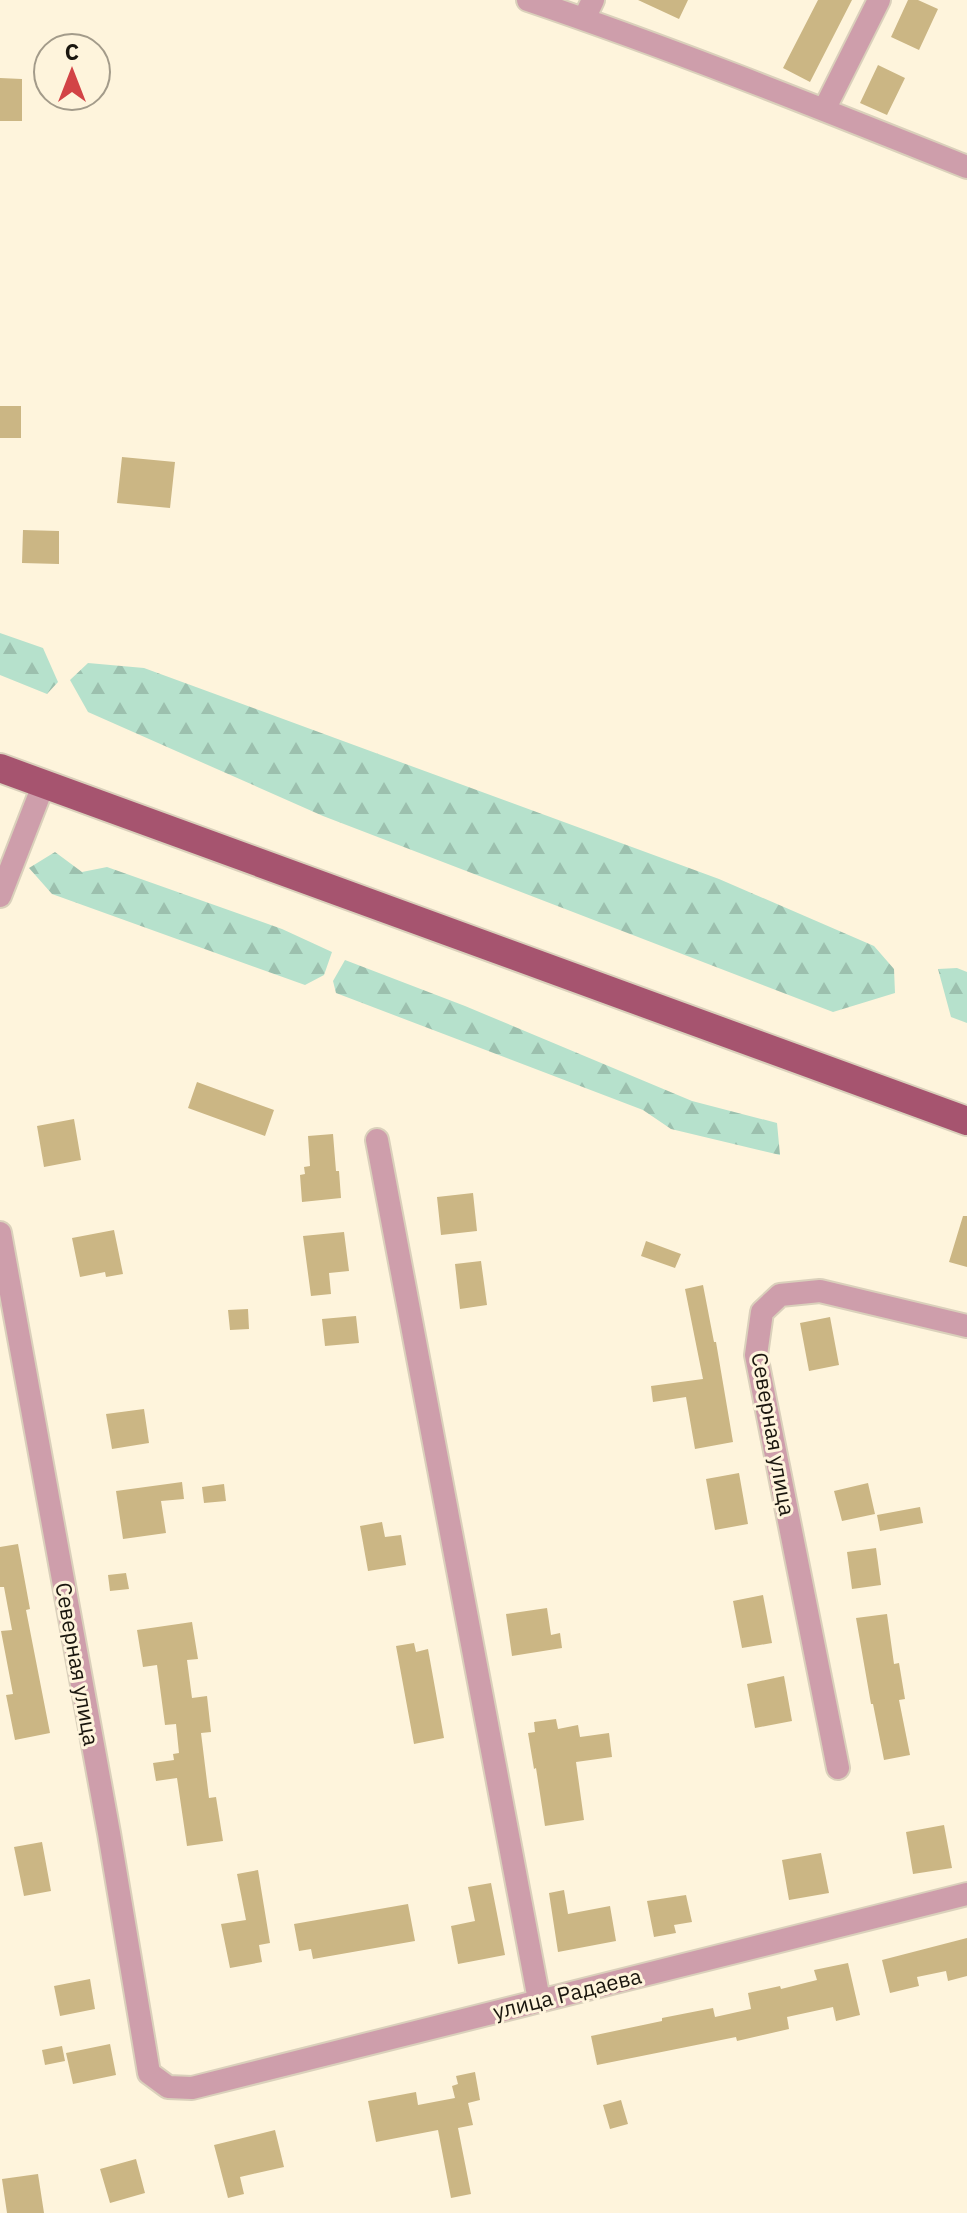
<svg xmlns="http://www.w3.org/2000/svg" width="967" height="2213" font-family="'IBM Plex Sans',sans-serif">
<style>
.forest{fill:url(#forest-firs)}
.building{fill:#cbb684}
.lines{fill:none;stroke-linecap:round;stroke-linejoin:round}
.minor-casing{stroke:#dad0bb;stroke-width:26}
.major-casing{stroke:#dad0bb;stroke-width:32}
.minor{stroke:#ce9eab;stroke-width:22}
.major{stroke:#a6546f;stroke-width:28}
.labels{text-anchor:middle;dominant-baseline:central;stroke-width:6;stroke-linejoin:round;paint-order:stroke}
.street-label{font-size:22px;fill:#1a160e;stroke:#fef4dc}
</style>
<defs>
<pattern id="forest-firs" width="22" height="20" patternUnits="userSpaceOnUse" patternTransform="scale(2)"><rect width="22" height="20" fill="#b6e1cc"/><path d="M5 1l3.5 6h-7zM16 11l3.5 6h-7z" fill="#9cc0ae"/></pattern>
</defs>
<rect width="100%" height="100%" fill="#fef4dc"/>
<path class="forest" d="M 0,633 L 43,648 L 58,682 L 47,694 L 0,675 Z
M 88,663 L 144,668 L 719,879 L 874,946 L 894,969 L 895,993 L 833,1012 L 323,816 L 88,712 L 70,680 Z
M 55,852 L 82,872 L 107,867 L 282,929 L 332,952 L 324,975 L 305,985 L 52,894 L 29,868 Z
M 345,960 L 465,1006 L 692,1101 L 777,1123 L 780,1155 L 671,1129 L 643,1110 L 336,993 L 333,981 Z
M 957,968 L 967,972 L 967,1023 L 951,1017 L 938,969 Z"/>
<path class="building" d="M 638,0 L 688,0 L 679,19 Z
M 818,0 L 852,0 L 810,82 L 783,68 Z
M 908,0 L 918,0 L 938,9 L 919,50 L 891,37 Z
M 878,65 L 905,78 L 887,115 L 860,103 Z
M 0,78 L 22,79 L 22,121 L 0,121 Z
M 0,406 L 21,406 L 21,438 L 0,438 Z
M 122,457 L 175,462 L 170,508 L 117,503 Z
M 23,530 L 59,531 L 59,564 L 22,563 Z
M 197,1082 L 274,1110 L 265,1136 L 188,1108 Z
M 74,1119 L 81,1160 L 44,1167 L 37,1126 Z
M 333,1134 L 336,1171 L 339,1171 L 341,1198 L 302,1202 L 300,1175 L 305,1174 L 304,1167 L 310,1166 L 308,1136 Z
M 473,1193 L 477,1231 L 441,1235 L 437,1197 Z
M 963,1216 L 967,1216 L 967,1267 L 949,1262 Z
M 114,1230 L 123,1274 L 106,1277 L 105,1272 L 80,1277 L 72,1238 Z
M 344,1232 L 349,1271 L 329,1273 L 331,1294 L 311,1296 L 303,1236 Z
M 646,1241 L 681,1254 L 675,1268 L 641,1256 Z
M 481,1261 L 487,1305 L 460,1309 L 455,1264 Z
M 703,1285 L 714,1342 L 716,1342 L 733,1442 L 695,1449 L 686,1397 L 653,1402 L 651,1386 L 703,1379 L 685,1289 Z
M 248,1309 L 249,1329 L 230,1330 L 228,1310 Z
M 356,1316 L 359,1343 L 325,1346 L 322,1319 Z
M 830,1317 L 839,1365 L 809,1371 L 800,1323 Z
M 144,1409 L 149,1443 L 112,1449 L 106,1414 Z
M 739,1473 L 748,1524 L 715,1530 L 706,1479 Z
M 182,1482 L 184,1499 L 161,1501 L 166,1533 L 123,1539 L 116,1491 Z
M 868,1483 L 875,1514 L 842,1521 L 834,1491 Z
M 224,1484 L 226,1501 L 204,1503 L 202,1487 Z
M 920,1507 L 923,1523 L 880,1531 L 877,1515 Z
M 382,1522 L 385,1537 L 401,1535 L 406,1565 L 368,1571 L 360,1526 Z
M 18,1544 L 30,1609 L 26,1610 L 50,1733 L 15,1740 L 6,1695 L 13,1694 L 1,1631 L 12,1630 L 4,1587 L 0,1587 L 0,1547 Z
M 876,1548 L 881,1585 L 852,1589 L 847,1552 Z
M 126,1573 L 129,1589 L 110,1591 L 108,1575 Z
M 763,1595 L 772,1643 L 742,1648 L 733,1601 Z
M 547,1608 L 551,1635 L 560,1633 L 562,1648 L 512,1656 L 506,1614 Z
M 887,1614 L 894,1664 L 899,1663 L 905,1699 L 899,1700 L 910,1755 L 884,1760 L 873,1704 L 871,1704 L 856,1618 Z
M 192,1622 L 198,1659 L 187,1660 L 192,1698 L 207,1696 L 211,1732 L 201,1733 L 209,1798 L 216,1797 L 223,1841 L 187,1846 L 177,1778 L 156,1781 L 153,1763 L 174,1760 L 173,1754 L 179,1753 L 176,1724 L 165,1725 L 157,1665 L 143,1667 L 137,1630 Z
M 414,1643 L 416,1652 L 428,1649 L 444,1738 L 414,1744 L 396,1646 Z
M 784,1676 L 792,1721 L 755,1728 L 747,1684 Z
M 556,1719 L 558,1729 L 578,1725 L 580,1737 L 609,1733 L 612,1757 L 576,1762 L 584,1820 L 545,1826 L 536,1768 L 534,1769 L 528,1733 L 535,1732 L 534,1722 Z
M 944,1825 L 952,1868 L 913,1874 L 906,1832 Z
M 42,1842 L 51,1891 L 24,1896 L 14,1847 Z
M 821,1853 L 829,1893 L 789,1900 L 782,1860 Z
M 258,1870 L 270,1943 L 259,1945 L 262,1962 L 230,1968 L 221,1924 L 246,1920 L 237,1874 Z
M 491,1883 L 505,1955 L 458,1964 L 451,1926 L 475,1921 L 468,1887 Z
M 564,1890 L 568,1914 L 610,1906 L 616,1941 L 558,1952 L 549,1893 Z
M 686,1895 L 692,1922 L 674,1925 L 676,1933 L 654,1937 L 647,1901 Z
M 408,1904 L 415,1941 L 313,1959 L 311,1949 L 299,1951 L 294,1924 Z
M 967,1938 L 967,1976 L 948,1981 L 946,1971 L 917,1977 L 919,1986 L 890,1993 L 882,1960 Z
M 848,1963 L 860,2015 L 836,2021 L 833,2007 L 787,2017 L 789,2029 L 737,2041 L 736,2037 L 597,2065 L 591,2036 L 662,2021 L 662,2018 L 713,2008 L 715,2017 L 751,2009 L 748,1993 L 780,1986 L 781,1989 L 817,1980 L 814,1970 Z
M 90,1979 L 95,2009 L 60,2016 L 54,1986 Z
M 110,2044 L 116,2075 L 73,2084 L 66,2053 Z
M 62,2046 L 65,2061 L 45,2065 L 42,2050 Z
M 475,2072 L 480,2100 L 468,2103 L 473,2125 L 458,2128 L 471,2194 L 451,2198 L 438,2130 L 376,2142 L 368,2101 L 416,2092 L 418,2105 L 455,2098 L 452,2086 L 458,2084 L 456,2076 Z
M 621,2100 L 628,2124 L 610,2129 L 603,2105 Z
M 275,2130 L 284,2167 L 240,2177 L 244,2194 L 228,2198 L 214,2145 Z
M 136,2159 L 145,2193 L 110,2203 L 100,2169 Z
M 38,2174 L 44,2213 L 7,2213 L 2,2179 Z"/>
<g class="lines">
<defs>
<path id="minor" d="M 528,0 C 676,50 822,109 967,167
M 584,19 L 593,0
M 824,110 L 879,0
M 0,896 L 44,783
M 377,1140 L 539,2000
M 0,1233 L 109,1833 L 149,2073 L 168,2087 L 192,2088 L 967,1894
M 838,1768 L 756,1355 L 762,1312 L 780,1295 L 820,1291 L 967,1326"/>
<path id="major" d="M 0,768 L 967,1121"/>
</defs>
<use href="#minor" class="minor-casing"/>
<use href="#major" class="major-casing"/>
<use href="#minor" class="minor"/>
<use href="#major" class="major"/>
</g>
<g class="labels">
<g class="street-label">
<text transform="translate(774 1434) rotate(80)">Северная улица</text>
<text transform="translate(78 1664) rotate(80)">Северная улица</text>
<text transform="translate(567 1993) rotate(-14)">улица Радаева</text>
</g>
</g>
<g transform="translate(72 72)"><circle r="38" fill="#fef4dc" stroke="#a39b8a" stroke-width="2"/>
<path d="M0-6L14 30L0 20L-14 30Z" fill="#d24346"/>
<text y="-12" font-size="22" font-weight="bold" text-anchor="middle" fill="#1a160e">С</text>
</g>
</svg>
